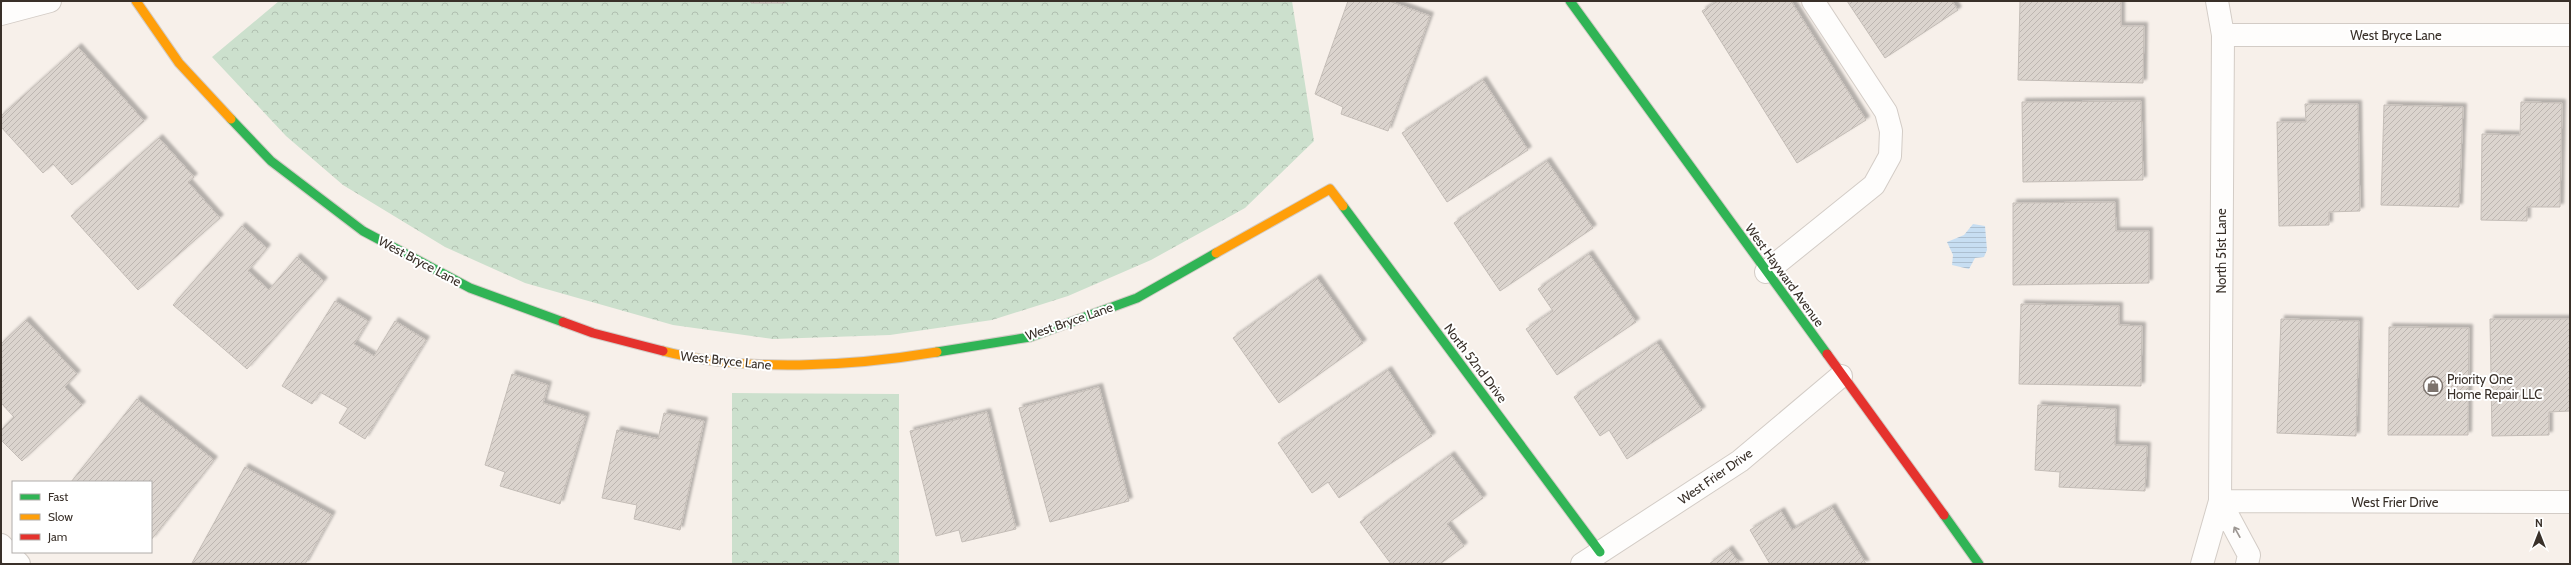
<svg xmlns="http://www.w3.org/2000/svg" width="2571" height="565" font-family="Cabin,sans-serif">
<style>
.park{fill:url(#park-crowns)}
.water{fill:url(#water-rules)}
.building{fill:url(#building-hatch);stroke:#c4bdb7;filter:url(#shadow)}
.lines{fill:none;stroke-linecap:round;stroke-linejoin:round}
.street-casing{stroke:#d3ccc6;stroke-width:24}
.fast-casing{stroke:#d3ccc6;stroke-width:11}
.slow-casing{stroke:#d3ccc6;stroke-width:11}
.jam-casing{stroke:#d3ccc6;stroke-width:11}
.street{stroke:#fefdfc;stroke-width:22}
.fast{stroke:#30b455;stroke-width:9}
.slow{stroke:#ff9f0a;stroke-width:9}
.jam{stroke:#e5322d;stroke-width:9}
.oneway{stroke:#9c9692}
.labels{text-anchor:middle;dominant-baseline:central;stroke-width:4;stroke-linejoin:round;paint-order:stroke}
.street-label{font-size:13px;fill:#393029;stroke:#fff}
.poi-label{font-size:13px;fill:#393029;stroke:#fff;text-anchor:start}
</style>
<defs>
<pattern id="park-crowns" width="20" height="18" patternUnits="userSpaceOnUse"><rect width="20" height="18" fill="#cce0cd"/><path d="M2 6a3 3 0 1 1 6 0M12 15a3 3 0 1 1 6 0" fill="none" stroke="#b0c0b0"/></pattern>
<pattern id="water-rules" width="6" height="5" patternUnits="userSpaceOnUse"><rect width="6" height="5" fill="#c7def2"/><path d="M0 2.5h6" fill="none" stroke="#acbfd0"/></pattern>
<pattern id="building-hatch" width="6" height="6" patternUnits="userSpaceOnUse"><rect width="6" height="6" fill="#dbd4ce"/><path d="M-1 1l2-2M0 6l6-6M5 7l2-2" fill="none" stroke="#bdb6b1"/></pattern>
<filter id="shadow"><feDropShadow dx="3.5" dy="-3.5" stdDeviation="1" flood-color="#0004"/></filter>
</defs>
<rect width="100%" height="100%" fill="#f7f0ea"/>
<path class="park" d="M 279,1 L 1292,1 L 1314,141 L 1245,208 L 1151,260 L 1068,296 L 992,320 L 890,335 L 773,339 L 673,325 L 525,283 L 445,247 L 343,185 L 286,136 L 212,57 Z
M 732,393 L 899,394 L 899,564 L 732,564 Z"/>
<path class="water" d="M 1973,224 L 1985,226 L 1987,250 L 1984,257 L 1975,258 L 1969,269 L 1952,265 L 1953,255 L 1947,242 L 1964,235 Z"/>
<path class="building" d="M 751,1 L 785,1 L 785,3 L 751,3 Z
M 1348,1 L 1389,1 L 1430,16 L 1388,131 L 1341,114 L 1343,107 L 1315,94 Z
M 1718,1 L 1791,1 L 1866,120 L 1797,163 L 1702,11 Z
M 1847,1 L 1952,1 L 1958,10 L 1885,58 Z
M 2020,1 L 2121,1 L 2121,26 L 2144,26 L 2143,83 L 2018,80 Z
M 78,47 L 144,121 L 72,185 L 53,164 L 43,173 L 1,127 L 1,116 Z
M 1483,80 L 1528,150 L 1447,202 L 1402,133 Z
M 2141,101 L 2143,180 L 2023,182 L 2022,102 Z
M 2521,102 L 2562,103 L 2560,207 L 2527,207 L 2527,221 L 2481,220 L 2482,134 L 2520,135 Z
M 2305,104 L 2358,104 L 2360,211 L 2329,212 L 2329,225 L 2279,226 L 2277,122 L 2306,122 Z
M 2384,105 L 2463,107 L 2459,207 L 2381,205 Z
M 159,138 L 194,177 L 188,182 L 220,218 L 138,290 L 71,216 Z
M 1547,161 L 1593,228 L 1500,291 L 1454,223 Z
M 2115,202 L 2116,231 L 2149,231 L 2149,283 L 2013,285 L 2013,203 Z
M 242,226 L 267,248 L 248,271 L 269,290 L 297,257 L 324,281 L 247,369 L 173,305 Z
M 1589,254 L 1636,322 L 1557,375 L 1526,329 L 1553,311 L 1538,289 Z
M 1317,278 L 1363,343 L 1279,403 L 1233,338 Z
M 335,301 L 368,321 L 354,344 L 374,356 L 395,321 L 426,340 L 365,439 L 339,423 L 348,408 L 320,392 L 312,404 L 282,386 Z
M 2021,304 L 2119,306 L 2119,325 L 2142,326 L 2141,386 L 2019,384 Z
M 2281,319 L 2359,321 L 2356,436 L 2277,433 Z
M 2490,319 L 2570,319 L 2570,411 L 2549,412 L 2549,435 L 2492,436 Z
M 26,320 L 77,374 L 65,387 L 82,405 L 22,461 L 1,440 L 1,430 L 14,417 L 1,403 L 1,344 Z
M 2389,327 L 2469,328 L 2468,435 L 2388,435 Z
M 1657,343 L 1702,410 L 1627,459 L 1609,430 L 1600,436 L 1574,397 Z
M 1388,370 L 1432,436 L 1339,498 L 1328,482 L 1312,493 L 1278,443 Z
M 512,374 L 548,385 L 543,403 L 586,416 L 560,504 L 500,486 L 505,472 L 485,465 Z
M 1099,387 L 1129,501 L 1050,522 L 1019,408 Z
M 137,399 L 214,460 L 151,540 L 151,482 L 71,482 Z
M 2038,405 L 2116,409 L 2115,445 L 2147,446 L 2145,491 L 2059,487 L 2060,472 L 2035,470 Z
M 987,412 L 1016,529 L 962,542 L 959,530 L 936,536 L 910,431 Z
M 664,413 L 704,421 L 680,530 L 634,519 L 637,505 L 602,498 L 617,430 L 658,439 Z
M 1451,455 L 1483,498 L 1447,524 L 1464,546 L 1440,564 L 1391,564 L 1360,522 Z
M 245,467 L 332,515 L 305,564 L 192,563 Z
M 1832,507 L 1866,564 L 1770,564 L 1750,530 L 1781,511 L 1792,530 Z
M 1729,549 L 1740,564 L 1709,564 Z"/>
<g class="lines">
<defs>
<path id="street" d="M 1,14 L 50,1
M 2223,35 L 2570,35
M 1766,272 L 1874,185 L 1890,156 L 1891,131 L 1886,112 L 1813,1
M 2220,501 L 2570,502
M 2220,501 L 2249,555 L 2247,564
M 1,545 L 19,564
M 1582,564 L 1740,461 L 1841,376
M 2202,564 L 2220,501 L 2223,35 L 2217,1"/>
<path id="fast" d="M 1570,1 L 1827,354
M 231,119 L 271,161 L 363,231 L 470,288 L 563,322
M 1343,206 L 1600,552
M 937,352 L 1030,337 L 1137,298 L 1216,253
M 1944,515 L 1979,564"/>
<path id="slow" d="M 136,1 L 179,63 L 231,119
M 1216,253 L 1330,189 L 1343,206
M 663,351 C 746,373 853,366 937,352"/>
<path id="jam" d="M 563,322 L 593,333 L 663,351
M 1827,354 L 1944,515"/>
</defs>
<use href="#street" class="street-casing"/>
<use href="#fast" class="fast-casing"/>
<use href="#slow" class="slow-casing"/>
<use href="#jam" class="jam-casing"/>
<use href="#street" class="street"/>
<use href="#fast" class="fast"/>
<use href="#slow" class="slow"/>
<use href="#jam" class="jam"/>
</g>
<defs><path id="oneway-shaft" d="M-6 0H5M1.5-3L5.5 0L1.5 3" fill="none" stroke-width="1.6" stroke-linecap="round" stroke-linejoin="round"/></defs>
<use class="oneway" href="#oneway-shaft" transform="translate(2237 532) rotate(-119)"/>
<defs>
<symbol id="shop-ring" viewBox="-11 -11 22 22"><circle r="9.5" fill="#fff" stroke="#7c736d" stroke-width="1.5"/><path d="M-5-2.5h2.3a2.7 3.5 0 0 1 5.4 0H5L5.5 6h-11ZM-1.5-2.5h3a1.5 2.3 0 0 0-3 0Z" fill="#7c736d"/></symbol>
</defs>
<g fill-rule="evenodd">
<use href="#shop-ring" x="2422" y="375" width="22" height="22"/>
</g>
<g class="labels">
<g class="street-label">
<text x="2396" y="35">West Bryce Lane</text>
<text transform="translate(2221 251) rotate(-90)">North 51st Lane</text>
<text transform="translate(420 261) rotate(28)">West Bryce Lane</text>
<text transform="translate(1785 275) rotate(54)">West Hayward Avenue</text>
<text transform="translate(1069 321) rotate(-19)">West Bryce Lane</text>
<text transform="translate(726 360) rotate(6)">West Bryce Lane</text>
<text transform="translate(1476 363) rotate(53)">North 52nd Drive</text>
<text transform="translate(1715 476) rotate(-35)">West Frier Drive</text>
<text x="2395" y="502">West Frier Drive</text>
</g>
<g class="poi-label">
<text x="2447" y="379">Priority One<tspan x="2447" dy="15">Home Repair LLC</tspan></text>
</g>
</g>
<rect width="2571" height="565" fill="none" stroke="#393029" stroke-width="4"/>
<rect x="12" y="481" width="140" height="72" fill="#ffffff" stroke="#b0aca9"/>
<rect x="20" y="494" width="20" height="6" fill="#30b455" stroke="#b0aca9"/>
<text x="48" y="501" font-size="12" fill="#393029">Fast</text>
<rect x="20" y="514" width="20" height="6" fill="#ff9f0a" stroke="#b0aca9"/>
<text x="48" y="521" font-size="12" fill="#393029">Slow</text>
<rect x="20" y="534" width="20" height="6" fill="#e5322d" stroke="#b0aca9"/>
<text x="48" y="541" font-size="12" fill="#393029">Jam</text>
<g transform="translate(2539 533)" stroke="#ffffff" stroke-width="3" paint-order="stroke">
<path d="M0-3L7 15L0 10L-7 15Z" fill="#393029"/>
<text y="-6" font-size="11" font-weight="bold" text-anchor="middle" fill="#393029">N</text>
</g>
</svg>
